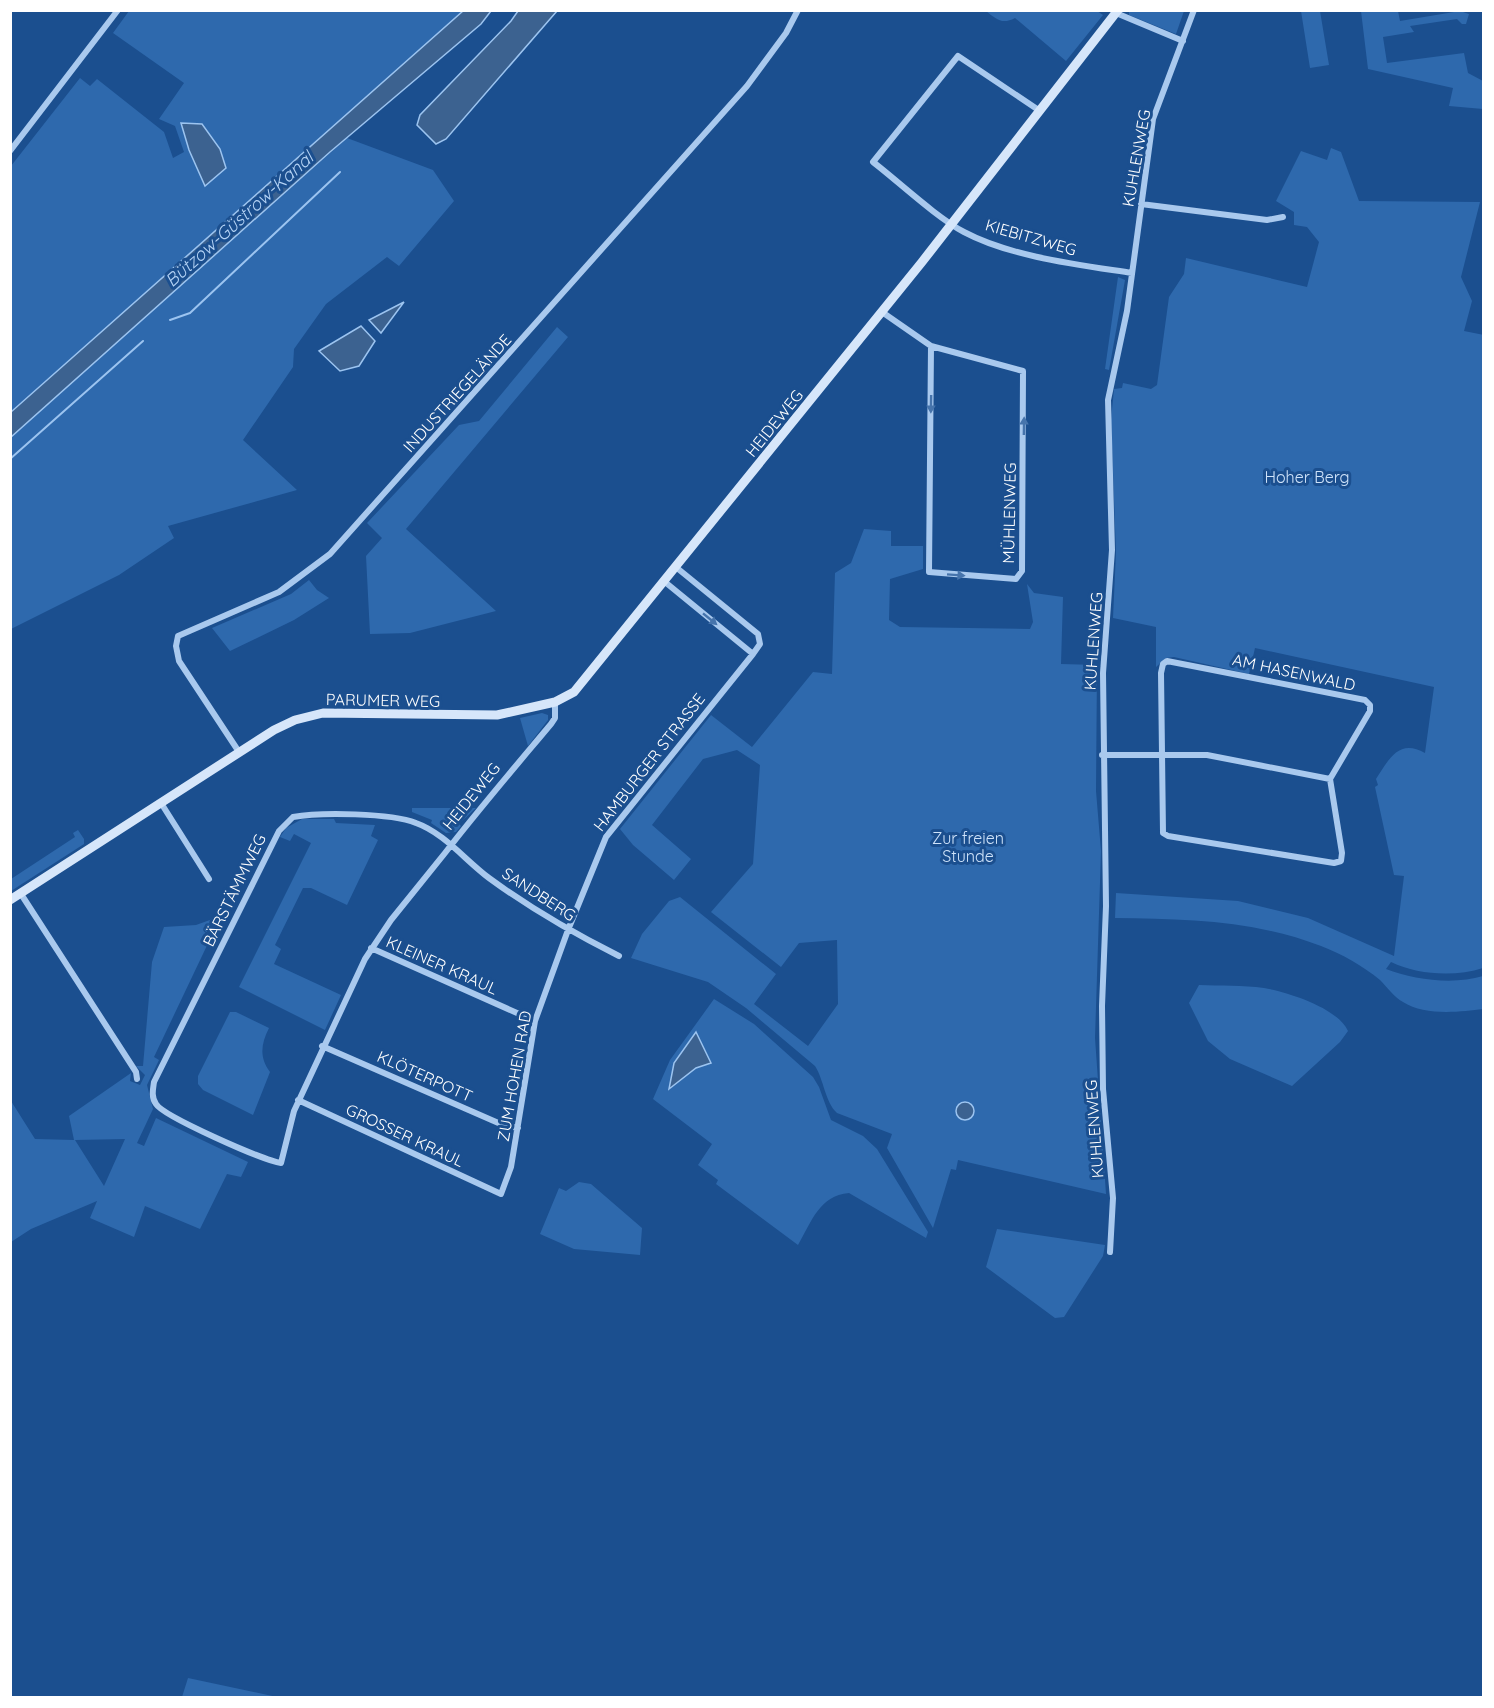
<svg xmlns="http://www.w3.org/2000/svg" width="1494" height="1708" font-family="Quicksand,sans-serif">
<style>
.green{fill:#2e69ad;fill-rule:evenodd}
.water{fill:#3c6290;stroke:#9cc4f0;stroke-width:1.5}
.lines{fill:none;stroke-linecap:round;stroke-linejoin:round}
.stream{stroke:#9cc4f0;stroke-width:2}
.street{stroke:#a9c9ee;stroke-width:6}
.secondary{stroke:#d6e6fa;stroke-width:9}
.oneway{fill:#4674ac}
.labels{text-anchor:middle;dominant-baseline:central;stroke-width:6;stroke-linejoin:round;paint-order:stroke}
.street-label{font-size:16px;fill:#fff;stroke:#1b4f8f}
.park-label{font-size:16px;fill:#cfe3fa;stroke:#1b4f8f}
.water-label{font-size:18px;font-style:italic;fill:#b5d3f5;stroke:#1b4f8f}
</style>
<rect width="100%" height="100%" fill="#1b4f8f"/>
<path class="green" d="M 1129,10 L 1184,10 L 1184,11 L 1176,34 L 1129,15 Z
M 129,11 L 464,11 L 11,412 L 11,166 L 80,78 L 90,86 L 97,79 L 164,132 L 173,158 L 184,152 L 175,126 L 159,119 L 184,83 L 113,33 Z
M 1097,11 L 1103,15 L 1066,61 L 1015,18 C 1002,25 996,19 986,11 Z
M 1301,11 L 1320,11 L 1329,65 L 1310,68 Z
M 1361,11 L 1398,11 L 1400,21 L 1460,11 L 1469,14 L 1466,24 L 1462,24 L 1457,19 L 1410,26 L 1414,32 L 1383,37 L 1387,63 L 1464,53 L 1468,73 L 1483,81 L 1483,109 L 1449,106 L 1453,88 L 1368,69 Z
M 347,138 L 433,170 L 454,201 L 399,266 L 387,257 L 326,304 L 294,349 L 293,367 L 243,440 L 297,490 L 168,526 L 174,538 L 119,575 L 11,629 L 10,437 Z
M 1331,148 L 1341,152 L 1359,201 L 1480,202 L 1461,277 L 1472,301 L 1464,331 L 1484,335 L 1483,968 C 1455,977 1418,975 1391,962 L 1386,969 C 1414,980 1454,985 1483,976 L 1483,1009 C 1460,1012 1424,1016 1403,1002 C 1394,997 1387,987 1380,980 C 1363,966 1342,954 1321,946 C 1254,920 1186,919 1115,918 L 1116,893 L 1238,901 L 1308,918 L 1394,956 L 1404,876 L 1394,875 L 1375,787 L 1378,785 L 1376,779 C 1389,759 1399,738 1425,753 L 1434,687 L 1255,648 L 1249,674 L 1174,657 L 1166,658 L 1156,667 L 1156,627 L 1113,618 L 1116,552 L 1111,420 L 1114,389 L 1122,388 L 1123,383 L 1151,389 L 1157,385 L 1169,297 L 1184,274 L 1186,258 L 1307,287 L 1319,242 L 1307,227 L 1294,225 L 1294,212 L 1276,201 L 1301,151 L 1327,160 Z
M 1118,277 L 1125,280 L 1111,359 L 1109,370 L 1105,369 Z
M 557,327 L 568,337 L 406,529 L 496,611 L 410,633 L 370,634 L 366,556 L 382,538 L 367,523 L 459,425 L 479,421 Z
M 864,529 L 891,531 L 891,546 L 923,546 L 923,569 L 890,579 L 889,620 L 900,627 L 1030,629 L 1033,622 L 1027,584 L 1034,593 L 1063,597 L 1061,664 L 1097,665 L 1096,791 L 1101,851 L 1095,1038 L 1106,1194 L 958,1160 L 956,1170 L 951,1169 L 933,1228 L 887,1148 L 892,1134 L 837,1113 C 825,1102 824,1080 815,1066 L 746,1008 L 708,982 L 631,958 L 642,934 L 669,901 L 680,897 L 776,974 L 754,1004 L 808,1046 L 838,1004 L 837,940 L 799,943 L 781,967 L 711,912 L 753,864 L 760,765 L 737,750 L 703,759 L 652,825 L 691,859 L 674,880 L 633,845 L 620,829 L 711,715 L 752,747 L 813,672 L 832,674 L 835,573 L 851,563 Z
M 309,580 L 317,590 L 329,598 L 294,620 L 230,651 L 212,628 L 291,594 Z
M 542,713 L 548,715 L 548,720 L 528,746 L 520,718 Z
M 412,808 L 476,808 L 459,824 L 461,826 L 456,832 L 446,833 L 431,823 L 432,820 L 412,812 Z
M 302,819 L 334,819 L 336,823 L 375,825 L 371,836 L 378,840 L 347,905 L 311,888 L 303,888 L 275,945 L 281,949 L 274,964 L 341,995 L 325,1030 L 239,987 L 311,843 L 294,834 L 290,841 L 280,837 L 286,828 Z
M 78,830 L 84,839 L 84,844 L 11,891 L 11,879 L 75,837 L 73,833 Z
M 221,916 L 154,1057 L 159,1060 L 147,1085 L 153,1109 L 137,1143 L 144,1146 L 156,1118 L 248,1162 L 241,1177 L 227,1174 L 200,1229 L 145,1206 L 134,1237 L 90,1218 L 97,1201 L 31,1229 L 11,1242 L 11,1101 L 35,1139 L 74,1140 L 69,1116 L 131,1073 L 130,1081 L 140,1085 L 145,1075 L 136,1066 L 143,1066 L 152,962 L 164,927 L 196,925 ZM 125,1139 L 104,1186 L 75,1140 Z
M 1199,985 C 1220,986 1243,985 1264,988 C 1288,992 1338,1008 1348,1031 L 1340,1042 L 1292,1086 L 1230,1059 L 1208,1041 L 1189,1003 Z
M 714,999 L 754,1024 L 813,1077 L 819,1087 L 831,1120 L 863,1136 L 877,1149 L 928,1232 L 926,1238 L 849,1193 C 819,1196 812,1221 798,1245 L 716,1184 L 718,1180 L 698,1165 L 712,1144 L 653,1099 L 670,1060 Z
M 230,1012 L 236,1012 L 269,1028 C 261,1044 259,1057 270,1072 L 253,1115 L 203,1090 L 198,1084 L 198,1076 Z
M 579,1182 L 591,1184 L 642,1228 L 640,1255 L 574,1249 L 540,1234 L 559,1188 L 566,1191 Z
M 997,1229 L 1105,1245 L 1103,1256 L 1064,1317 L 1055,1318 L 986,1267 Z
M 188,1678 L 277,1697 L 182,1697 Z"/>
<path class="water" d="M 463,11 L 491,11 L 481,24 L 330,152 L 11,437 L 11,412 Z
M 518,11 L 557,11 L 446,139 L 436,144 L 417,125 L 420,115 L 511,21 Z
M 181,123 L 202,124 L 220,149 L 226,168 L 205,186 L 189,150 Z
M 404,302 L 381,333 L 369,320 Z
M 361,326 L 375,341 L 359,366 L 340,371 L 319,351 Z
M 696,1032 L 711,1063 L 696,1068 L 669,1089 L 674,1063 Z
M956 1111a9 9 0 1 1 18 0a9 9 0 1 1-18 0Z"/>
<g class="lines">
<path class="stream" d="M 170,320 L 190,313 L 340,172
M 10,459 L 143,341"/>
<path class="street" d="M 1116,13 L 1183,41
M 1040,111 L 958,56 L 873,162 C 899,182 936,217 964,232 C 1011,257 1080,265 1132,273
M 10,151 L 118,10
M 1141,204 L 1267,220 L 1283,217
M 882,312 L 931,346 L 1023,371 L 1022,571 L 1016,579 L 929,572 L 931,346
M 665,582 L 753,654 L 760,644 L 758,634 L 677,568
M 1167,661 L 1365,700 L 1370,705 L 1370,711 L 1330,779 L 1342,853 L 1341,861 L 1334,863 L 1168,836 L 1163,833 L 1161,673 L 1163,664 Z
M 555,702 L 555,718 L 551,724 C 515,767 479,809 445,853 L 391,920 L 365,959 L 294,1111 L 281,1163 C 264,1161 163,1116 156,1104 C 151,1097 153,1089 154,1082 L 279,831 L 293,817 C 320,812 391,813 416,823 C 444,833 465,860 489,878 C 530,908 573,933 619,956
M 239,752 L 179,661 L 176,646 L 178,636 L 279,592 L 330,554 L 747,86 L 786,33 L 798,10
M 1102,755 L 1207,755 L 1330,779
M 161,803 L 209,879
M 21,894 L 136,1072 L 137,1079
M 371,948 L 535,1021
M 322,1046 L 503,1125 L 518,1128
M 298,1100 L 501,1194 L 511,1167 L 535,1021 L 568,930 L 606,837 L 753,654
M 1110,1252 L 1113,1198 L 1103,1089 L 1102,1006 L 1106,906 L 1103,673 L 1112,550 L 1108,400 L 1127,311 L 1153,119 L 1194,10"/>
<path class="secondary" d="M 10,900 L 274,730 L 295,720 L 323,713 L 497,715 L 555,702 L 574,692 L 922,262 L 1118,10"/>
</g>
<defs><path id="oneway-solid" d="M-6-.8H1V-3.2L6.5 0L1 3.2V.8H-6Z" transform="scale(1.5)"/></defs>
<g class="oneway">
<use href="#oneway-solid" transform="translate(931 404) rotate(91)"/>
<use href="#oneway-solid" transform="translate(1024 426) rotate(-89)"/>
<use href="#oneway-solid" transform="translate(956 575) rotate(4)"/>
<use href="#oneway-solid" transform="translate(710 619) rotate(39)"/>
</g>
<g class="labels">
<g class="street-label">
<text transform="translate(1136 158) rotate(-80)">KUHLENWEG</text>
<text transform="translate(1031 237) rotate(16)">KIEBITZWEG</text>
<text transform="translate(457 393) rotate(-48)">INDUSTRIEGELÄNDE</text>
<text transform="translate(774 423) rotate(-51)">HEIDEWEG</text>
<text transform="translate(1009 513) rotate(-89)">MÜHLENWEG</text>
<text transform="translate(1093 641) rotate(-86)">KUHLENWEG</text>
<text transform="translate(1294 672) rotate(12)">AM HASENWALD</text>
<text transform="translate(383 700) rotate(1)">PARUMER WEG</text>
<text transform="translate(649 762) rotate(-52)">HAMBURGER STRASSE</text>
<text transform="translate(471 796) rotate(-51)">HEIDEWEG</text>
<text transform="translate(234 890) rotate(-64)">BÄRSTÄMMWEG</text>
<text transform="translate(539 894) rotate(33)">SANDBERG</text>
<text transform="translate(442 965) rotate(24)">KLEINER KRAUL</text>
<text transform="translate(425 1076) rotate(24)">KLÖTERPOTT</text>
<text transform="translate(514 1076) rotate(-80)">ZUM HOHEN RAD</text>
<text transform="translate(1094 1129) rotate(-94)">KUHLENWEG</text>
<text transform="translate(405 1135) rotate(25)">GROSSER KRAUL</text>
</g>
<g class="park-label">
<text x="1307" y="477">Hoher Berg</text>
<text x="968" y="838">Zur freien<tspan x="968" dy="18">Stunde</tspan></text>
</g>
<g class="water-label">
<text transform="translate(239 219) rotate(-42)">Bützow-Güstrow-Kanal</text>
</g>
</g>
<rect width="1494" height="1708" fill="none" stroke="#ffffff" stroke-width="24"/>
</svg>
